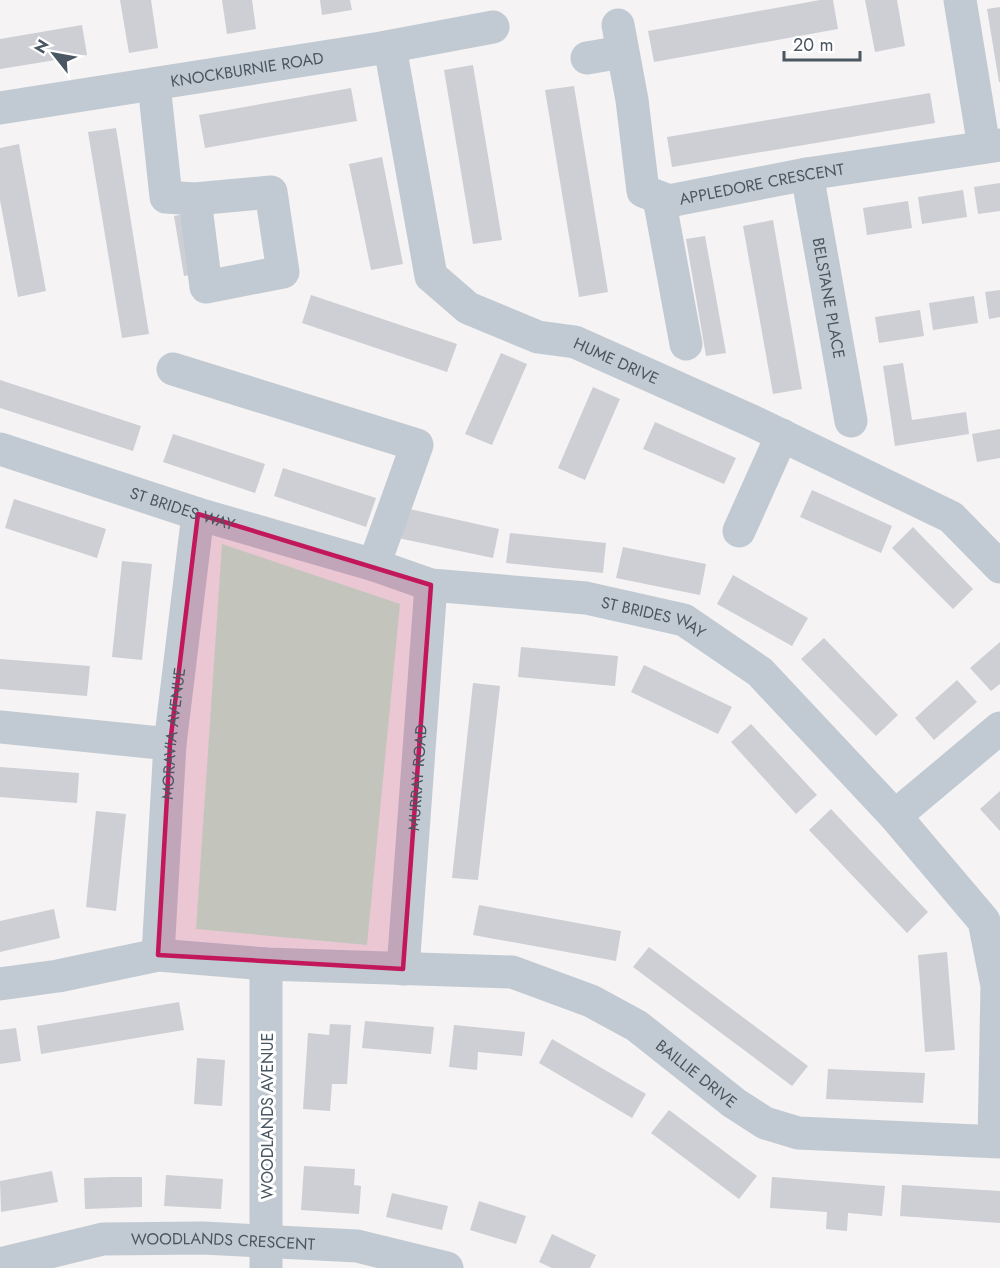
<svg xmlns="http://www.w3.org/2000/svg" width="1000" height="1268" font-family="Jost,sans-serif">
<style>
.green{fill:#c3f1d5}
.building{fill:#cdcfd5}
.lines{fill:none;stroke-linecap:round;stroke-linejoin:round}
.minor{stroke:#c1cad2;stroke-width:33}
.marked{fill:#c2185b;fill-opacity:0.2;stroke:#c2185b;stroke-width:4.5;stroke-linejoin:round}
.labels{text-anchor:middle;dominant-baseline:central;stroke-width:6;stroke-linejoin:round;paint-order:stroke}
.street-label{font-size:16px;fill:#4a5661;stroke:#fff}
</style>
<rect width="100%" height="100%" fill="#f5f3f3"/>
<path class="green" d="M 222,544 L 400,604 L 367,945 L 196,929 Z"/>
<path class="building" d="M 120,0 L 151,0 L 158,48 L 129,53 Z
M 222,0 L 252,0 L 256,29 L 227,34 Z
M 320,0 L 350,0 L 352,10 L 322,15 Z
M 820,0 L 833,0 L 838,29 L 654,62 L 648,31 Z
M 865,0 L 897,0 L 905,46 L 875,52 Z
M 1000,7 L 1000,82 L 999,82 L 987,9 Z
M 82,25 L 87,55 L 0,69 L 0,39 Z
M 473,65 L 502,240 L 473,244 L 444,70 Z
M 574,86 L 608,292 L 579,297 L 545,90 Z
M 351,88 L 357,121 L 205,148 L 199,115 Z
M 930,93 L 935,123 L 672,167 L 667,137 Z
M 116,128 L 149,334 L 122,338 L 88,132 Z
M 19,144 L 46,291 L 18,297 L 0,200 L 0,148 Z
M 382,157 L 403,264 L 371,270 L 349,164 Z
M 1000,183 L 1000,211 L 978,214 L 974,187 Z
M 963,190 L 967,217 L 922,224 L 918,197 Z
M 908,201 L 912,228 L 867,235 L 863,208 Z
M 190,213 L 200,273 L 184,276 L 174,216 Z
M 773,220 L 802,389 L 773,394 L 743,226 Z
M 705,236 L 726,353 L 706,356 L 686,239 Z
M 1000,290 L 1000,317 L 989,319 L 985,292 Z
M 311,295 L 457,344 L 447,372 L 302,323 Z
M 974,296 L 978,323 L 933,330 L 929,303 Z
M 920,310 L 924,336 L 879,343 L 875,317 Z
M 501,353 L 527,364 L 492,445 L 465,434 Z
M 903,363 L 912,420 L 966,412 L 969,434 L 895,446 L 883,366 Z
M 0,380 L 141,426 L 133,451 L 0,408 Z
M 593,387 L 620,399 L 585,480 L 558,468 Z
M 655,422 L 736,458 L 724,484 L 643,449 Z
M 1000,429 L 1000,458 L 977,462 L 972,434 Z
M 173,434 L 265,464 L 255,493 L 163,462 Z
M 283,468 L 376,498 L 366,527 L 274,496 Z
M 812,490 L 892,526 L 881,553 L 800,517 Z
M 14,499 L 106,529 L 97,558 L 5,528 Z
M 405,508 L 499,529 L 493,558 L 398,538 Z
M 913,527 L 973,589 L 953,609 L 892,548 Z
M 510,533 L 606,543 L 603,573 L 506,563 Z
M 623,547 L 706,564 L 700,595 L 616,578 Z
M 122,561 L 152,564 L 142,660 L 112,657 Z
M 733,575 L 808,618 L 792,646 L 717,604 Z
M 824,638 L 898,715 L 876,736 L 801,659 Z
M 1000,642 L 1000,684 L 991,691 L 970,668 Z
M 521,647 L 618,656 L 615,686 L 518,677 Z
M 0,659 L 90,666 L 87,696 L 0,689 Z
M 644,665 L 732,707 L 718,734 L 631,692 Z
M 957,680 L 977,702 L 934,740 L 915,718 Z
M 473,683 L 500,686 L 478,880 L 452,878 Z
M 751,724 L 817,795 L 796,814 L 731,742 Z
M 0,767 L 79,773 L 77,803 L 0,797 Z
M 1000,791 L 1000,831 L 980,809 Z
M 831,809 L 928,912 L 907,933 L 809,830 Z
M 96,811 L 126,814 L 116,911 L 86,907 Z
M 479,905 L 621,931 L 616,961 L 473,935 Z
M 54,909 L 60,938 L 0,952 L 0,921 Z
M 649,947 L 808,1066 L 792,1086 L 633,967 Z
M 947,952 L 955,1050 L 925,1052 L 918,955 Z
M 179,1002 L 184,1030 L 41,1054 L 37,1026 Z
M 365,1021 L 434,1027 L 431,1054 L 362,1048 Z
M 330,1024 L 351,1025 L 347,1084 L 332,1084 L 330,1111 L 303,1109 L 308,1033 L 329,1035 Z
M 454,1025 L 525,1032 L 522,1056 L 478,1052 L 477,1070 L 449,1067 Z
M 16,1028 L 21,1061 L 0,1064 L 0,1030 Z
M 552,1039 L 646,1094 L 632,1118 L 539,1063 Z
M 197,1058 L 225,1060 L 222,1106 L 194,1104 Z
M 828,1069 L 925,1073 L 923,1103 L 826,1099 Z
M 669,1110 L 757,1176 L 739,1199 L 651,1133 Z
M 304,1166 L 355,1169 L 354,1185 L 361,1186 L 359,1214 L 301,1210 Z
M 52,1171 L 58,1202 L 1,1212 L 0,1181 Z
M 166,1175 L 223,1179 L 221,1209 L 164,1206 Z
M 113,1177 L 142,1177 L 142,1207 L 85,1209 L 84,1178 Z
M 772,1177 L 885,1186 L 882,1216 L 848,1213 L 847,1231 L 826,1229 L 827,1212 L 770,1208 Z
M 902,1185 L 1000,1191 L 1000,1223 L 900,1216 Z
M 392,1193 L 448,1206 L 442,1230 L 386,1217 Z
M 479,1201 L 526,1216 L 516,1244 L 470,1230 Z
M 552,1234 L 596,1255 L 590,1268 L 552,1268 L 539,1262 Z"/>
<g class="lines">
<g class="minor">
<path d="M 960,0 L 984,147"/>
<path id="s1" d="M 618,25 L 632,100 L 643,191 L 669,201 L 807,174 L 1000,145"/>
<path id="s2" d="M 390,47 L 431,276 L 468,308 L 538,337 L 575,342 L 752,421 L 951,517 L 1000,567"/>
<path d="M 587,58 L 622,52"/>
<path d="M 154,84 L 166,197 L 195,199 L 271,192 L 283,272 L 206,287 L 195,199"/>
<path id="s3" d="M 0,108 L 381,48 L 493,27"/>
<path id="s4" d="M 807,174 L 851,421"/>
<path d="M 659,198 L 686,344"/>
<path d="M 173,369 L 417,445 L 374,565"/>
<path id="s5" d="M 0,449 L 198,514 L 374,565 L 431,585 L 586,598 L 684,620 L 760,672 L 895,816 L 984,921 L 997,986 L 994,1141"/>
<path d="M 739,531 L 782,435"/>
<path d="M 0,727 L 170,744"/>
<path d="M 895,816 L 1000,728"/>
<path id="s6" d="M 158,955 L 170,744 L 198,514"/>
<path id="s7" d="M 403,969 L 431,585"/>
<path id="s8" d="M 0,984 L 58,976 L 158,955 L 266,964 L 512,972 L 591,1001 L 637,1026 L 734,1103 L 765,1123 L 798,1133 L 1000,1142"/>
<path id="s9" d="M 0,1264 L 103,1239 L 203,1238 L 357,1246 L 447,1268"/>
<path d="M 266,1268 L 266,964"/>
</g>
</g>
<path class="marked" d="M 198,514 L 431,585 L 403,969 L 158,955 L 170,744 Z"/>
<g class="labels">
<g class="street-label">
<text stroke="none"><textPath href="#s3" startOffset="250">KNOCKBURNIE ROAD</textPath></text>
<text stroke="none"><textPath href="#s1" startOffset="290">APPLEDORE CRESCENT</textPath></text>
<text stroke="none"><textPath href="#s4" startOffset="126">BELSTANE PLACE</textPath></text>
<text stroke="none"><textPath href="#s2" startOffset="440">HUME DRIVE</textPath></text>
<text stroke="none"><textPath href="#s5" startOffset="192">ST BRIDES WAY</textPath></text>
<text stroke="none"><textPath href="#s5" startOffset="678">ST BRIDES WAY</textPath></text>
<text stroke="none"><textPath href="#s6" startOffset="222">MORAVIA AVENUE</textPath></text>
<text stroke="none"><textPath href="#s7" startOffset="192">MURRAY ROAD</textPath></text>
<text stroke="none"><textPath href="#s8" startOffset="728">BAILLIE DRIVE</textPath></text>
<text transform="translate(267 1116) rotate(-90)">WOODLANDS AVENUE</text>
<text stroke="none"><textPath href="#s9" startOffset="226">WOODLANDS CRESCENT</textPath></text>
</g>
</g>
<g transform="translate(54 54) rotate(301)" stroke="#ffffff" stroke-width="4.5" paint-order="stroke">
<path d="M0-4.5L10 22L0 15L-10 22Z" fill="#4a5661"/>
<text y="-9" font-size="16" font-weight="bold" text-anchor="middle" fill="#4a5661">N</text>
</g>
<path d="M784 51v9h76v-9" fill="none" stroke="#4a5661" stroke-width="3"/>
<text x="793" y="51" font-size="18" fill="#4a5661" stroke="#ffffff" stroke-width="4.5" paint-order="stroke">20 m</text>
</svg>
